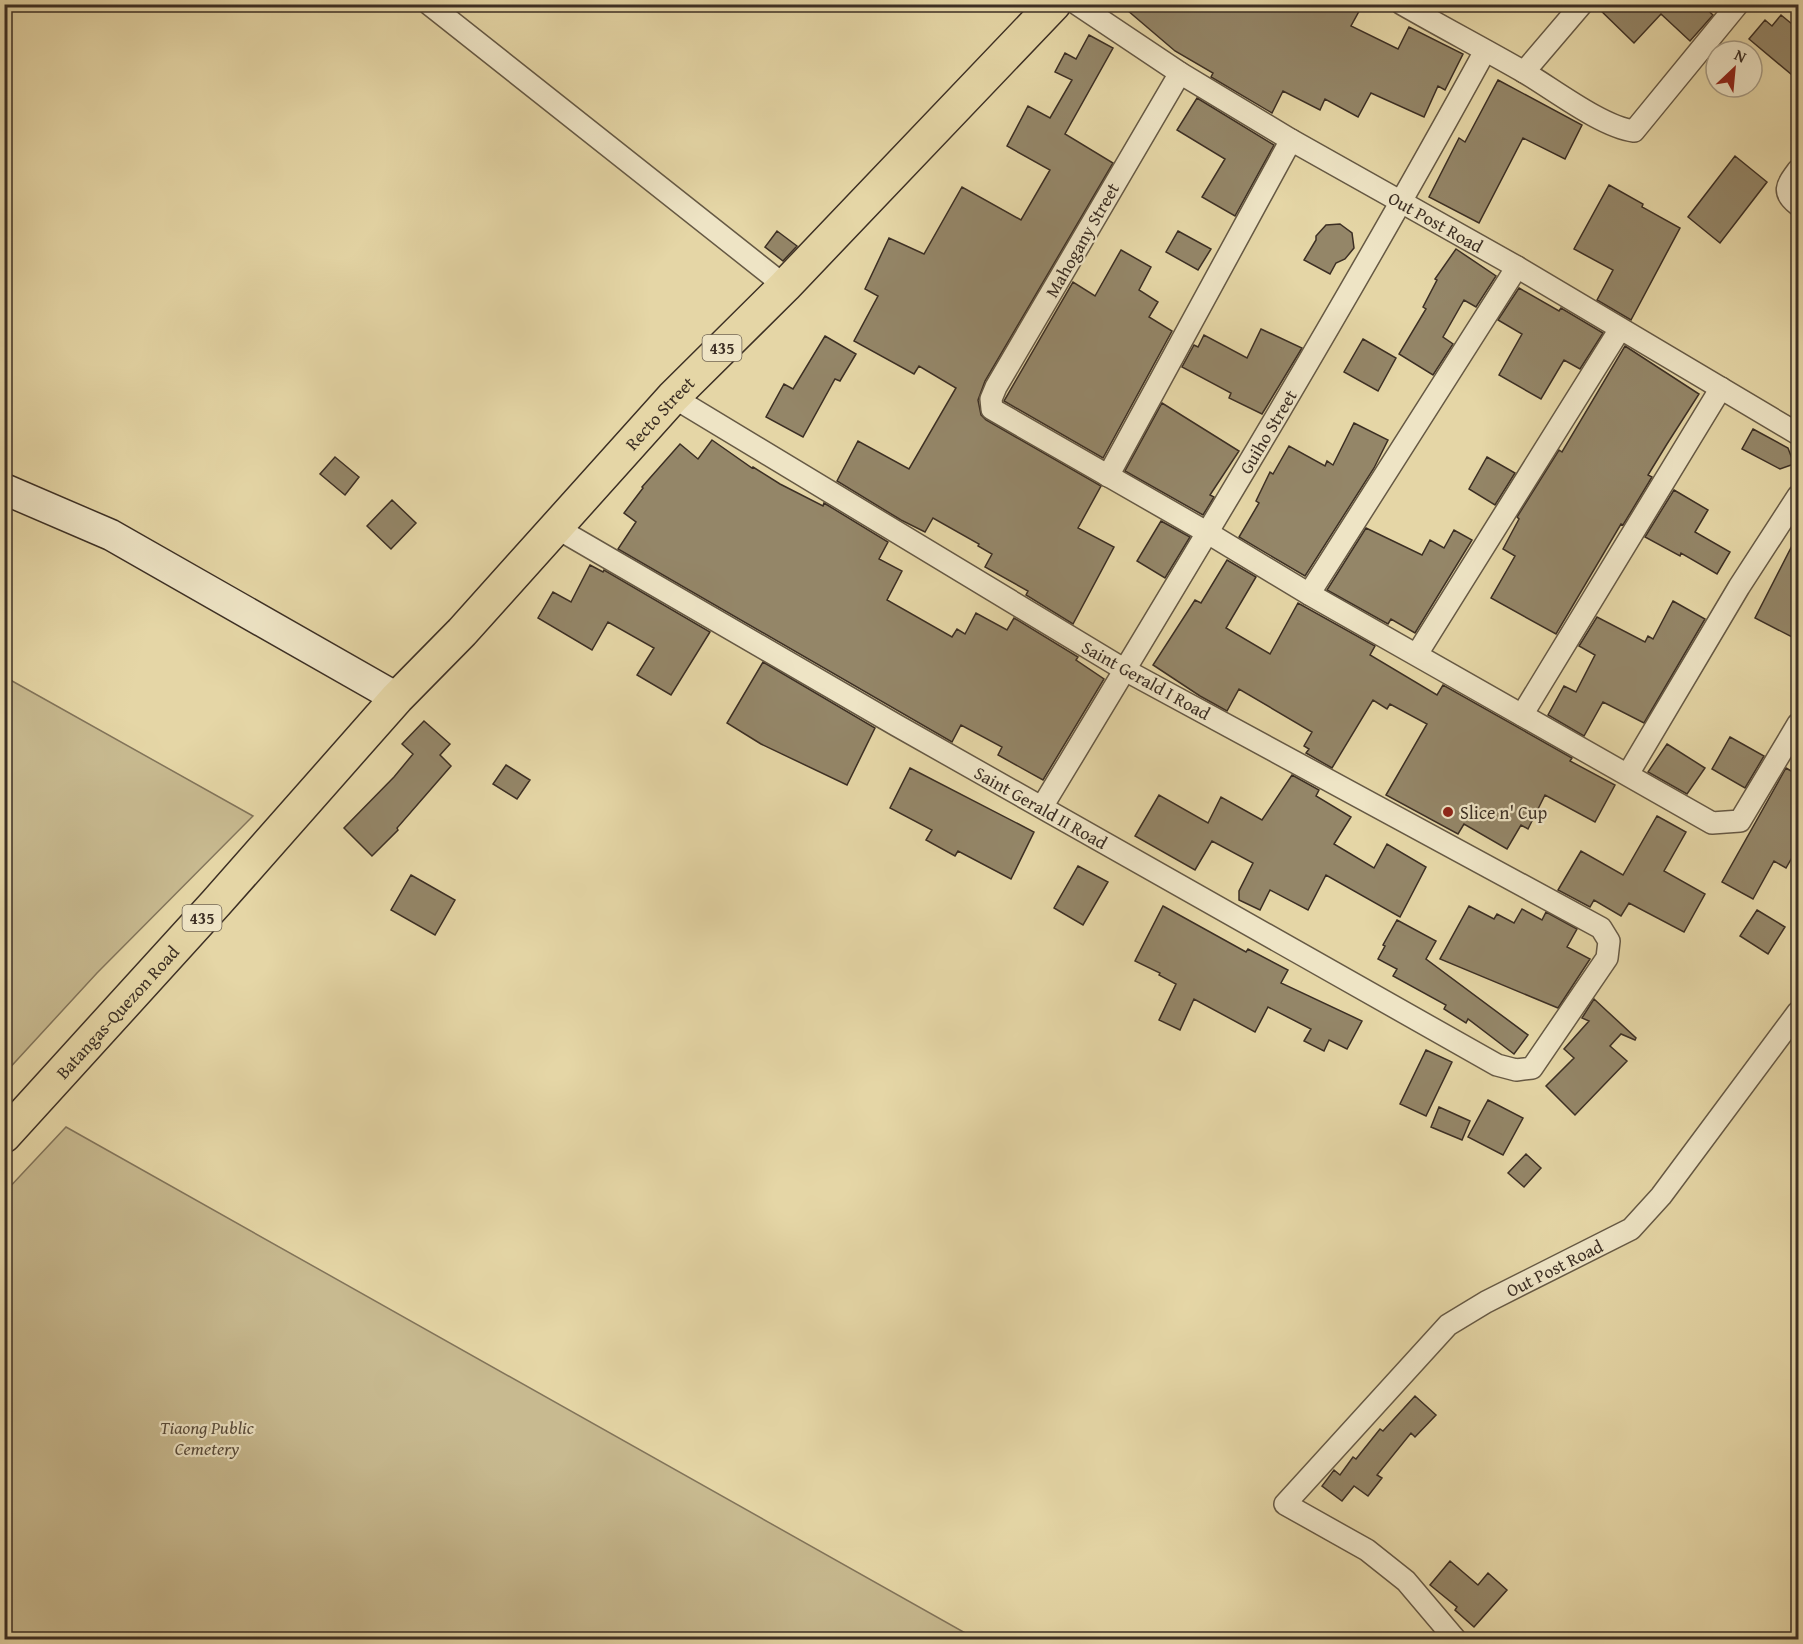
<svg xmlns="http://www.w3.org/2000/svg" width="1803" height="1644" font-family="'Gentium Book Plus',serif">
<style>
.green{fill:#c8ba90;stroke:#82745a;stroke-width:1.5}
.building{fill:#948668;stroke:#3c2f24;stroke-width:1.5}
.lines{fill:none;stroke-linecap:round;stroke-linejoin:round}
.street-casing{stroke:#665944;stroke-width:24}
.secondary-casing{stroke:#3c2f24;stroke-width:33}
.primary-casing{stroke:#3c2f24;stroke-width:36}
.street{stroke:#eee4c5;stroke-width:21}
.secondary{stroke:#eee4c5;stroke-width:30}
.primary{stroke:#e5d6a6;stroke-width:33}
.poi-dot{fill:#8f2418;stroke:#eee4c5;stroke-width:2}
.labels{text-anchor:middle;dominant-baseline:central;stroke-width:4.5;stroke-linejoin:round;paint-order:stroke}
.shield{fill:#eee4c5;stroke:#716554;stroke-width:1.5}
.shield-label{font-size:16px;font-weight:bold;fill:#3c2f24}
.street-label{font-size:18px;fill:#3c2f24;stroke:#eee4c5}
.poi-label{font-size:18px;fill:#3c2f24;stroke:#eee4c5;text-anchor:start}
.park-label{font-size:18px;font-style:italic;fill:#584b3a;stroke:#eee4c5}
</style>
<rect width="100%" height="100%" fill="#e5d6a6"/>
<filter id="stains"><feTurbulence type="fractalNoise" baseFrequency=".00333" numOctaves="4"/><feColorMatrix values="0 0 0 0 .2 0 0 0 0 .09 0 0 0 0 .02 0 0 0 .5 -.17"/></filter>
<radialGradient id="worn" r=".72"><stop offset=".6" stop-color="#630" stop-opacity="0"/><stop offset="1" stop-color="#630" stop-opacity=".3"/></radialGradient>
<path class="green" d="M 5,677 L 253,816 L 97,973 L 5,1073 Z
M 66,1127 L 976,1639 L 7,1639 L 4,1638 L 5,1192 Z"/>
<path class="building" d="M 1120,4 L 1363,4 L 1351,26 L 1398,49 L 1409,27 L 1463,54 L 1445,90 L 1438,86 L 1424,117 L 1371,93 L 1358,117 L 1325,99 L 1320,110 L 1283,91 L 1272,113 L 1211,77 L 1213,73 L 1175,51 Z
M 1594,4 L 1701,4 L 1713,15 L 1690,41 L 1661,14 L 1634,43 Z
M 1781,15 L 1798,29 L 1798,80 L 1749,39 L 1765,20 L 1772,26 Z
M 1089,35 L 1113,48 L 1065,134 L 1113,163 L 985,381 L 978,400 L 981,415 L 986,420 L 1101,486 L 1078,528 L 1114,547 L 1073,624 L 1026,595 L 1028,591 L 985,567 L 992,554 L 978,546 L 979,544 L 933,518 L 925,532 L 901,520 L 837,481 L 858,441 L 909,469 L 956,388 L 919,366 L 914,374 L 854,341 L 878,296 L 865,289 L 889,238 L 924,254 L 962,187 L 1021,220 L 1050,170 L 1007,146 L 1028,106 L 1050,118 L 1072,80 L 1055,72 L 1065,53 L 1076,59 Z
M 1498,80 L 1582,125 L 1565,159 L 1523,138 L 1479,223 L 1429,197 L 1459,138 L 1465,142 Z
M 1197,98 L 1274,145 L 1235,216 L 1202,197 L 1225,159 L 1177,130 Z
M 1735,156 L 1767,182 L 1720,243 L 1688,217 Z
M 1609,185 L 1643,204 L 1642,207 L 1680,228 L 1631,320 L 1597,300 L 1613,270 L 1574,249 Z
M 1340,224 L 1352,233 L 1354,248 L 1345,259 L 1336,263 L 1330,274 L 1304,260 L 1316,240 L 1316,236 L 1326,225 Z
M 777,231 L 797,246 L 783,261 L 765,247 Z
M 1178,231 L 1211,249 L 1198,270 L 1166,252 Z
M 1456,249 L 1496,276 L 1476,307 L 1464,300 L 1443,337 L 1453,344 L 1433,375 L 1399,354 L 1426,309 L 1423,307 L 1437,280 L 1435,279 Z
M 1121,250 L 1151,267 L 1139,290 L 1158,302 L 1149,317 L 1172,331 L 1103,458 L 1004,401 L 1073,282 L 1095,296 Z
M 1519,288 L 1559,311 L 1561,308 L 1603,333 L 1580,369 L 1564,360 L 1541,399 L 1499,375 L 1522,334 L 1498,320 Z
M 1261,329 L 1302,348 L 1262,414 L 1229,398 L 1231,393 L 1182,367 L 1194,345 L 1198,347 L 1204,335 L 1247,358 Z
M 825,336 L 856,354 L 840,381 L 835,379 L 803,437 L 766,417 L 784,384 L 793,389 Z
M 1363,339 L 1396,358 L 1378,391 L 1344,372 Z
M 1625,346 L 1699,394 L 1667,444 L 1648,475 L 1652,477 L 1623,525 L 1621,524 L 1556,634 L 1491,598 L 1515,556 L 1503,549 L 1519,519 L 1517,517 L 1559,450 L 1562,452 Z
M 1162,403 L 1239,451 L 1210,495 L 1214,497 L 1203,515 L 1125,471 Z
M 1354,423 L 1388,440 L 1374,468 L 1305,576 L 1239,537 L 1259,503 L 1256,501 L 1270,472 L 1273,474 L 1289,446 L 1325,466 L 1327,461 L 1333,465 Z
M 1753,429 L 1788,448 L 1794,464 L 1780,469 L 1742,449 Z
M 712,440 L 752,468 L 753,467 L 780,484 L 823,506 L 824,503 L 888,542 L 879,559 L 902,571 L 887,600 L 952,637 L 957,629 L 965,634 L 976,613 L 1007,630 L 1014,618 L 1078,657 L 1076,660 L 1104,679 L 1043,780 L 998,755 L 1002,747 L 961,725 L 952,742 L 618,549 L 636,522 L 624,513 L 643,488 L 642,487 L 680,444 L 698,459 Z
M 335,457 L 359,477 L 345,495 L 320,474 Z
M 1487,457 L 1515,473 L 1495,505 L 1469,489 Z
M 1674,490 L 1708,510 L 1695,532 L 1730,552 L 1717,574 L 1681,553 L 1680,556 L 1645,537 Z
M 392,500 L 416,523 L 391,549 L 367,526 Z
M 1161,521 L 1190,537 L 1165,578 L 1137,561 Z
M 1366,528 L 1422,555 L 1430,540 L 1444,548 L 1454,530 L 1472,540 L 1415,633 L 1391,619 L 1388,624 L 1327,590 Z
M 1798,534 L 1798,640 L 1755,618 Z
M 1227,560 L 1256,577 L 1226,628 L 1270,654 L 1298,603 L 1375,646 L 1370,655 L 1437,695 L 1443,685 L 1572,758 L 1570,761 L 1615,785 L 1595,822 L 1545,795 L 1528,829 L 1521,825 L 1507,849 L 1464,824 L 1458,834 L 1386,795 L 1427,724 L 1390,704 L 1387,709 L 1373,700 L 1332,768 L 1306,753 L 1309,749 L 1304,746 L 1312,732 L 1239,689 L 1227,711 L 1200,696 L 1153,665 L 1195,600 L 1201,603 Z
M 590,565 L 603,572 L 604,570 L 710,632 L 671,695 L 637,675 L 654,648 L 608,622 L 592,650 L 538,618 L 553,592 L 571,602 Z
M 1673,601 L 1705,619 L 1644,723 L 1603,702 L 1584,736 L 1548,715 L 1564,686 L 1576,692 L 1595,655 L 1579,646 L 1597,617 L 1645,642 L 1648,636 L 1653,639 Z
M 763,662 L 875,728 L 847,785 L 761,744 L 727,723 Z
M 424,721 L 450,744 L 440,755 L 451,766 L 397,828 L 398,830 L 372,856 L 344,828 L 394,777 L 413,754 L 402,744 Z
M 1730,737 L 1764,756 L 1745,788 L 1712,769 Z
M 1667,744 L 1705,768 L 1687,794 L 1648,772 Z
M 506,765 L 530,780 L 517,799 L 493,784 Z
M 910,768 L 1034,832 L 1011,879 L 958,851 L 955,856 L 926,840 L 932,830 L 890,808 Z
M 1786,768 L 1798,775 L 1798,847 L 1786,868 L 1774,861 L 1753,899 L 1722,882 Z
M 1292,775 L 1319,790 L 1316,796 L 1351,817 L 1334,844 L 1374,868 L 1387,844 L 1426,867 L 1400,917 L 1326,875 L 1308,910 L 1270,890 L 1260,910 L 1239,900 L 1239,891 L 1253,863 L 1212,841 L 1195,870 L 1135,836 L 1159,795 L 1208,823 L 1221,797 L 1262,820 Z
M 1657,816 L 1686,832 L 1664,871 L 1705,894 L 1684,932 L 1629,903 L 1621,916 L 1594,900 L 1590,907 L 1558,890 L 1581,851 L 1623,875 Z
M 1078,866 L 1108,882 L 1083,925 L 1054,908 Z
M 411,875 L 455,900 L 435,935 L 391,910 Z
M 1163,906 L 1246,952 L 1248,949 L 1288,970 L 1281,983 L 1362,1021 L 1347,1049 L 1329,1040 L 1324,1051 L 1304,1041 L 1311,1029 L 1268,1007 L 1255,1032 L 1194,999 L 1180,1030 L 1159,1020 L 1176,984 L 1159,975 L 1160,973 L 1135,961 Z
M 1469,906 L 1494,919 L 1497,914 L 1514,923 L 1522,909 L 1542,920 L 1546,912 L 1577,929 L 1567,947 L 1590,959 L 1558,1008 L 1440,959 Z
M 1757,910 L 1785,927 L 1768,954 L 1740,936 Z
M 1397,920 L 1436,941 L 1426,959 L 1528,1035 L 1514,1054 L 1468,1019 L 1466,1023 L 1444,1009 L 1446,1005 L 1393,976 L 1397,969 L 1378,959 L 1385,946 L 1383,945 Z
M 1594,999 L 1636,1038 L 1635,1040 L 1621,1034 L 1610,1046 L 1627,1061 L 1575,1115 L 1546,1086 L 1574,1058 L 1564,1049 L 1589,1021 L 1582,1018 Z
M 1426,1050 L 1452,1062 L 1426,1116 L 1400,1104 Z
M 1488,1100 L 1523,1118 L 1503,1155 L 1468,1137 Z
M 1439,1107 L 1470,1121 L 1462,1140 L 1431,1127 Z
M 1526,1154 L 1541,1168 L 1524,1187 L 1508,1173 Z
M 1415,1396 L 1436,1415 L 1415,1437 L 1411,1433 L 1377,1475 L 1382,1478 L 1368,1496 L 1354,1486 L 1342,1501 L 1322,1486 L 1334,1470 L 1340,1475 L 1353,1457 L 1356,1459 L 1380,1429 L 1383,1431 Z
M 1450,1561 L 1478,1585 L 1488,1573 L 1507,1590 L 1474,1627 L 1455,1610 L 1457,1607 L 1430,1585 Z"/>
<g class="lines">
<defs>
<g id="street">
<path d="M 429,4 L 785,286"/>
<path id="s1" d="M 1077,4 L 1180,73 L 1291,140 L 1517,267 L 1798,434"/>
<path d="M 1402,4 C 1442,27 1484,49 1524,72 C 1553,89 1602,127 1634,131 L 1738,4"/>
<path d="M 1524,72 L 1582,4"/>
<path d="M 1180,73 L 996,387 L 991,399 L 992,409 L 1208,533 L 1309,594 L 1712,823 L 1740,821 L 1798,724"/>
<path d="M 1798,170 C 1787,185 1781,192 1798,205"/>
<path d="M 1108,476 L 1291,140"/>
<path id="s2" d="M 555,527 L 896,725 L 1497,1065 L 1516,1070 L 1532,1068 L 1607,958 L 1609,941 L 1601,928 L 1125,670 L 673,397"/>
<path d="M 1309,594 L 1517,267"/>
<path d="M 1417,654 L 1620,329"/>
<path d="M 1522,715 L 1721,388"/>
<path d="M 1628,774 L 1739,587 L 1798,496"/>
<path id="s3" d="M 1042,807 C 1193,557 1345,307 1485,51"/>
<path id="s4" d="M 1456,1640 L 1406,1581 L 1367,1550 L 1285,1504 L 1448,1325 L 1486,1302 L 1631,1229 L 1661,1196 L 1798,1012"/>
</g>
<path id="secondary" d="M 4,489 L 111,535 L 397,698"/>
<g id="primary">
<path id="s5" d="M 4,1136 L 216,903 L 397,698 L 462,632 L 673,397 L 785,286 L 1054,4"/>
</g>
</defs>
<use href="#street" class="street-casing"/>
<use href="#secondary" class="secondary-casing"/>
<use href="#primary" class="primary-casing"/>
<use href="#street" class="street"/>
<use href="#secondary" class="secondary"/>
<use href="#primary" class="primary"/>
</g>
<circle class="poi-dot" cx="1448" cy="812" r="6"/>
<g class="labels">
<g class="shield">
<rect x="702.5" y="335" width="39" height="26" rx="4.5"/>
<rect x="182.5" y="905" width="39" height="26" rx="4.5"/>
</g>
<g class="shield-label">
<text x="722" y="348">435</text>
<text x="202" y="918">435</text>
</g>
<g class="street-label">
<text stroke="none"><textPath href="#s1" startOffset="420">Out Post Road</textPath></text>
<text transform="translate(1082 240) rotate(-60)">Mahogany Street</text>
<text stroke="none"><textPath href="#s5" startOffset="976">Recto Street</textPath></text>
<text stroke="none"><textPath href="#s3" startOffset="438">Guiho Street</textPath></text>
<text transform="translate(1146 680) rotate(29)">Saint Gerald I Road</text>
<text stroke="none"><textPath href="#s2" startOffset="561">Saint Gerald II Road</textPath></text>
<text stroke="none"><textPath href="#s5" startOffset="168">Batangas-Quezon Road</textPath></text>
<text stroke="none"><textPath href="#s4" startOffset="584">Out Post Road</textPath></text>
</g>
<g class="poi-label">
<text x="1460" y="812">Slice n' Cup</text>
</g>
<g class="park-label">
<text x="207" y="1427">Tiaong Public<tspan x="207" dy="21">Cemetery</tspan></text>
</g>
</g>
<rect width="1803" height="1644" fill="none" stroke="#e5d6a6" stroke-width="24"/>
<rect x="6" y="6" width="1791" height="1632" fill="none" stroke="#3c2f24" stroke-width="3"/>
<rect x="12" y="12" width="1779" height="1620" fill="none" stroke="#3c2f24" stroke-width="1.5"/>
<g transform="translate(1734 69) rotate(26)"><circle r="28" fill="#eee4c5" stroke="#a79c85" stroke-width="1.5"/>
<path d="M0-4.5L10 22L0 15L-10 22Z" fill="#8f2418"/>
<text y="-9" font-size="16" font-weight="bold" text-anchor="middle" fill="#3c2f24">N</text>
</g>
<rect width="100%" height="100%" filter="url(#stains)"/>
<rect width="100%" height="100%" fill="url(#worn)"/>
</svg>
